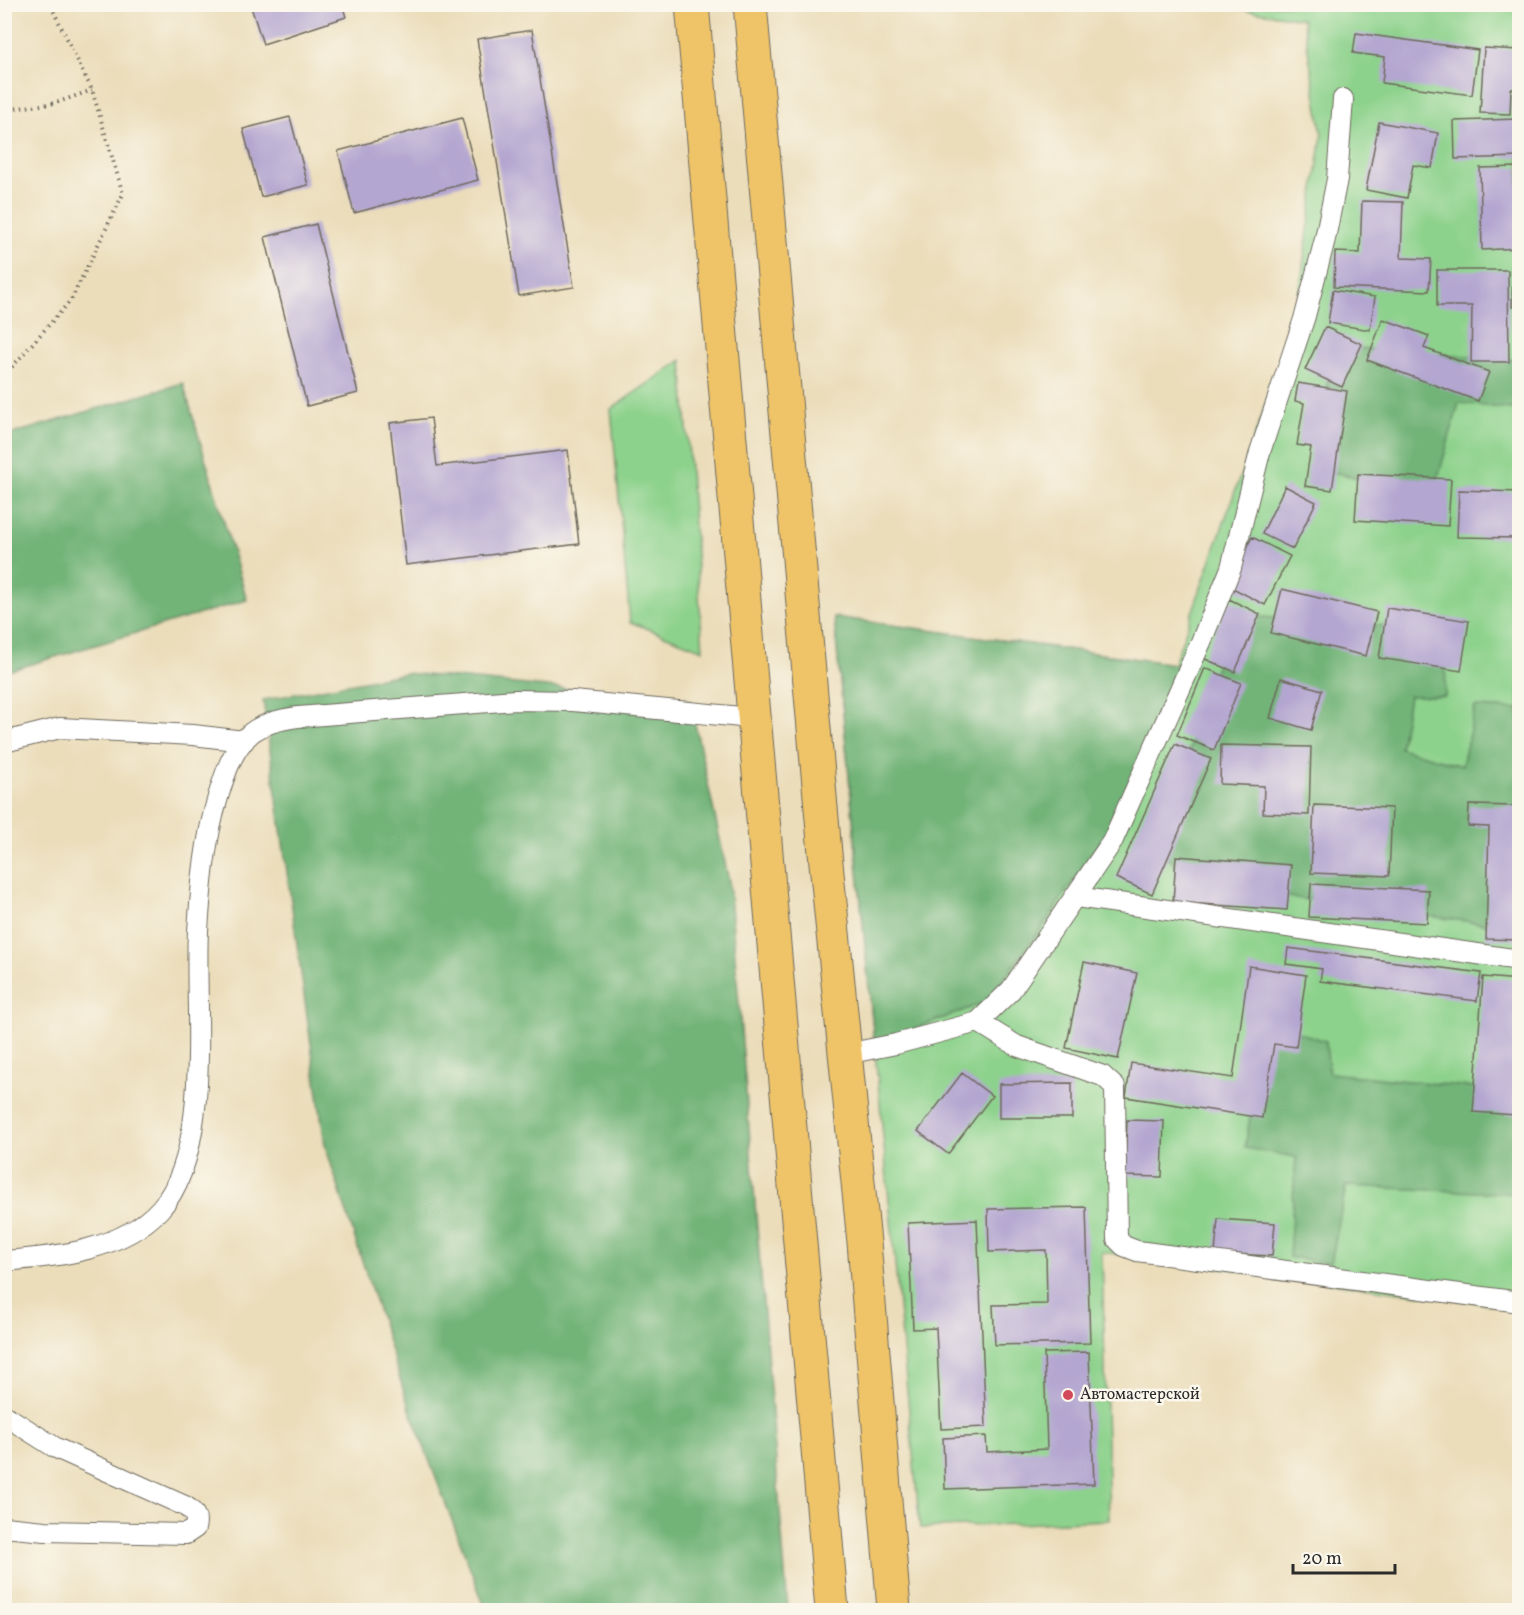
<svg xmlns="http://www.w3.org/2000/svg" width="1524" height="1615" font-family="Vollkorn,serif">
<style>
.green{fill:#8dd28c;stroke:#5c7e5c;stroke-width:1.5}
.forest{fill:#72b478;stroke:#4e7052;stroke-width:1.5}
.building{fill:#b3a6d0}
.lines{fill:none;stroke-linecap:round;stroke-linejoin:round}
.service-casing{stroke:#6e695d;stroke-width:22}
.trunk-casing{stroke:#6e695d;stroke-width:35}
.path{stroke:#6e695d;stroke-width:4;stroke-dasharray:1.5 4.5;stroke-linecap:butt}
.service{stroke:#fff;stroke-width:20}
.trunk{stroke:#efc469;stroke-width:33}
.poi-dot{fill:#d1495b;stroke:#fbf7ec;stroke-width:2}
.labels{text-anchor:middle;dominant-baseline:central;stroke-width:5;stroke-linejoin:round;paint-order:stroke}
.poi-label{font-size:16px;fill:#2b2b2b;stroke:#fbf7ec;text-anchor:start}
</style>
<rect width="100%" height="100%" fill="#fbf7ec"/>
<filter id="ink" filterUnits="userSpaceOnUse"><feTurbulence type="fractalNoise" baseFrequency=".0167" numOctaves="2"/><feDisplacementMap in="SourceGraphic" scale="12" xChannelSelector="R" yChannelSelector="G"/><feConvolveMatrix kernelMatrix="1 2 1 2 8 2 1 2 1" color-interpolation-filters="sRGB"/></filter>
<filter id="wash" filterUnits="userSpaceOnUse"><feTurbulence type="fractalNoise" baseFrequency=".008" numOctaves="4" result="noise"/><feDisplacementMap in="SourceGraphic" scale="24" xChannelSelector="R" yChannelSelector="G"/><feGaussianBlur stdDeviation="1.35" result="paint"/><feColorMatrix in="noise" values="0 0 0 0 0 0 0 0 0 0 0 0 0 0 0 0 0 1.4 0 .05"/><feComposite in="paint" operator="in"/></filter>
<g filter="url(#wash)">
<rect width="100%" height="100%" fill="#ebddba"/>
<path class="green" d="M 1212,5 L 1519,5 L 1519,1308 L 1102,1252 L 1109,1520 L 920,1528 L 834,617 L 1174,664 L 1295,321 L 1322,135 L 1303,19 Z
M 682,360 L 703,650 L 630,622 L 611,409 Z"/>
<path class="forest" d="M 1329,346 L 1519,360 L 1519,410 L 1459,403 L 1433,495 L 1323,470 Z
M 183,383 L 247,600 L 5,672 L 5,436 Z
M 1233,615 L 1447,630 L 1445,696 L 1409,696 L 1400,748 L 1462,766 L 1475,707 L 1519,709 L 1520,817 L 1509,927 L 1192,884 L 1158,846 Z
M 834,617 L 1174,664 L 1189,670 L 1119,813 L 1041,929 L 986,1002 L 892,1037 L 874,1041 Z
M 406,673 L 690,701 L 729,881 L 788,1610 L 486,1610 L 409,1407 L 325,1145 L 263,700 Z
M 1265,1022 L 1326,1041 L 1329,1073 L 1519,1092 L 1519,1194 L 1346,1186 L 1331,1263 L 1289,1257 L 1296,1157 L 1245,1148 Z"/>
<g id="blocks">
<path class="building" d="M 250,4 L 342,4 L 346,17 L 263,44 Z
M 532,30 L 574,287 L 519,296 L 477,39 Z
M 1356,33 L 1478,50 L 1472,95 L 1382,83 L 1385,57 L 1353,53 Z
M 1484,48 L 1520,50 L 1520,89 L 1511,89 L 1510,114 L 1480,113 Z
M 290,117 L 308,185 L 261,197 L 243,129 Z
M 462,118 L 478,180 L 354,213 L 338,151 Z
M 1518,119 L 1519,157 L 1455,159 L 1454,121 Z
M 1379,122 L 1438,133 L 1432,168 L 1413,165 L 1407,198 L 1366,190 Z
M 1518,167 L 1520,248 L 1482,250 L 1480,168 Z
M 1362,201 L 1403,202 L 1401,258 L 1431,259 L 1429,291 L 1334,287 L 1335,252 L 1360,253 Z
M 316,224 L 358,393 L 307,406 L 265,237 Z
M 1513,264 L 1520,264 L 1520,307 L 1512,307 Z
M 1437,270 L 1508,270 L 1509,362 L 1471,362 L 1472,306 L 1437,306 Z
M 1333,290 L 1375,297 L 1370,330 L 1328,323 Z
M 1383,319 L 1429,336 L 1424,348 L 1489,372 L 1478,401 L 1367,360 Z
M 1325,327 L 1362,344 L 1342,387 L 1305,370 Z
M 1298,383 L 1347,391 L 1332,490 L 1305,486 L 1311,447 L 1297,445 L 1304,403 L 1295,401 Z
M 431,418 L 437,466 L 568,450 L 579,544 L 406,565 L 390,423 Z
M 1358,474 L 1451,479 L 1448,526 L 1355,520 Z
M 1285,486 L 1316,502 L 1293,549 L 1262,534 Z
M 1459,490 L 1520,492 L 1520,538 L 1457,537 Z
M 1252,537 L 1290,556 L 1265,605 L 1227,585 Z
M 1282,589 L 1377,612 L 1366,656 L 1271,633 Z
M 1229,599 L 1260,614 L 1235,672 L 1203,658 Z
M 1387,608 L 1469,621 L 1461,671 L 1379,658 Z
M 1205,668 L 1241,683 L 1214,750 L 1177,735 Z
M 1281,678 L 1322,690 L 1311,730 L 1270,718 Z
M 1175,744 L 1211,759 L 1152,894 L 1116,878 Z
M 1221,745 L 1311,747 L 1309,815 L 1263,813 L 1264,786 L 1220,784 Z
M 1314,805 L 1392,808 L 1389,876 L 1311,873 Z
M 1469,805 L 1520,806 L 1520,940 L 1486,939 L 1489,827 L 1468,826 Z
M 1176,856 L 1291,865 L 1287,910 L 1173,902 Z
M 1311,884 L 1429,890 L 1427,923 L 1309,917 Z
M 1288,948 L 1481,973 L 1477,1001 L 1320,981 L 1322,969 L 1286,964 Z
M 1084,962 L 1137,973 L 1118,1059 L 1066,1048 Z
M 1249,966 L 1306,975 L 1296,1047 L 1274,1044 L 1262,1118 L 1126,1097 L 1131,1063 L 1233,1078 Z
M 1483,977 L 1520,980 L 1520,1066 L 1516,1115 L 1473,1112 Z
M 962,1073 L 992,1096 L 948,1154 L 918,1131 Z
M 1072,1083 L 1072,1118 L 999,1118 L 999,1084 Z
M 1127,1120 L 1164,1121 L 1162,1177 L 1125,1176 Z
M 1086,1207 L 1090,1343 L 995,1345 L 993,1305 L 1047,1304 L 1046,1250 L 989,1252 L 988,1209 Z
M 1218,1219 L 1275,1223 L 1272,1256 L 1215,1253 Z
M 977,1220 L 986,1427 L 941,1429 L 936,1328 L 913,1329 L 908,1223 Z
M 1089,1352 L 1094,1484 L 945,1489 L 943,1438 L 986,1436 L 987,1452 L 1047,1449 L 1044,1353 Z"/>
</g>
</g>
<g filter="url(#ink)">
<use href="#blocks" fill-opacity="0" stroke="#6e695d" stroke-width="1.5"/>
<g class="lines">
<defs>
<path id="service" d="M 4,742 L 60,728 L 193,735 L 244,741
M 1076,897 L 1520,960
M 978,1022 L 1017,1046 L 1103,1076 L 1115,1087 L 1117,1239 L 1124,1246 L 1137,1251 L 1520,1302
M 846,1054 L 896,1044 L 978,1022 L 1011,990 L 1112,842 L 1201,642 L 1231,568 L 1260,452 L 1305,316 L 1325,239 L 1337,179 L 1343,99
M 4,1261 C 57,1257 123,1250 160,1209 C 213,1152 194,1005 198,931 C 201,886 205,840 218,797 C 225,774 232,749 251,733 C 264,723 282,719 298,717 L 515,700 L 573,701 L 752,718
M 4,1415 L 56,1448 L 185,1506 C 194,1512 198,1517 195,1528 L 186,1534 L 45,1531 L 4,1527"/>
<path id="trunk" d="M 692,4 L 832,1610
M 750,4 L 825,853 L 864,1242 L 894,1610"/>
</defs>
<use href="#service" class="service-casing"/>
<use href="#trunk" class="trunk-casing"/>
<path class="path" d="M 4,110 L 56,103 L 92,90
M 4,376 L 71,300 L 123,194 L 92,90 L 50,4"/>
<use href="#service" class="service"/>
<use href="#trunk" class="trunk"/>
</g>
</g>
<circle class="poi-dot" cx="1068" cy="1395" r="6"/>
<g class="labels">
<g class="poi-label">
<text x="1080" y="1395">Автомастерской</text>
</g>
</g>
<rect width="1524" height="1615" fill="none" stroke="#fbf7ec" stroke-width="24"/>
<path d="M1293 1564v9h102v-9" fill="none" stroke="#2b2b2b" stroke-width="3"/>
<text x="1302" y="1564" font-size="18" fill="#2b2b2b" stroke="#fbf7ec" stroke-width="4.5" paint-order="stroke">20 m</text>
</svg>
